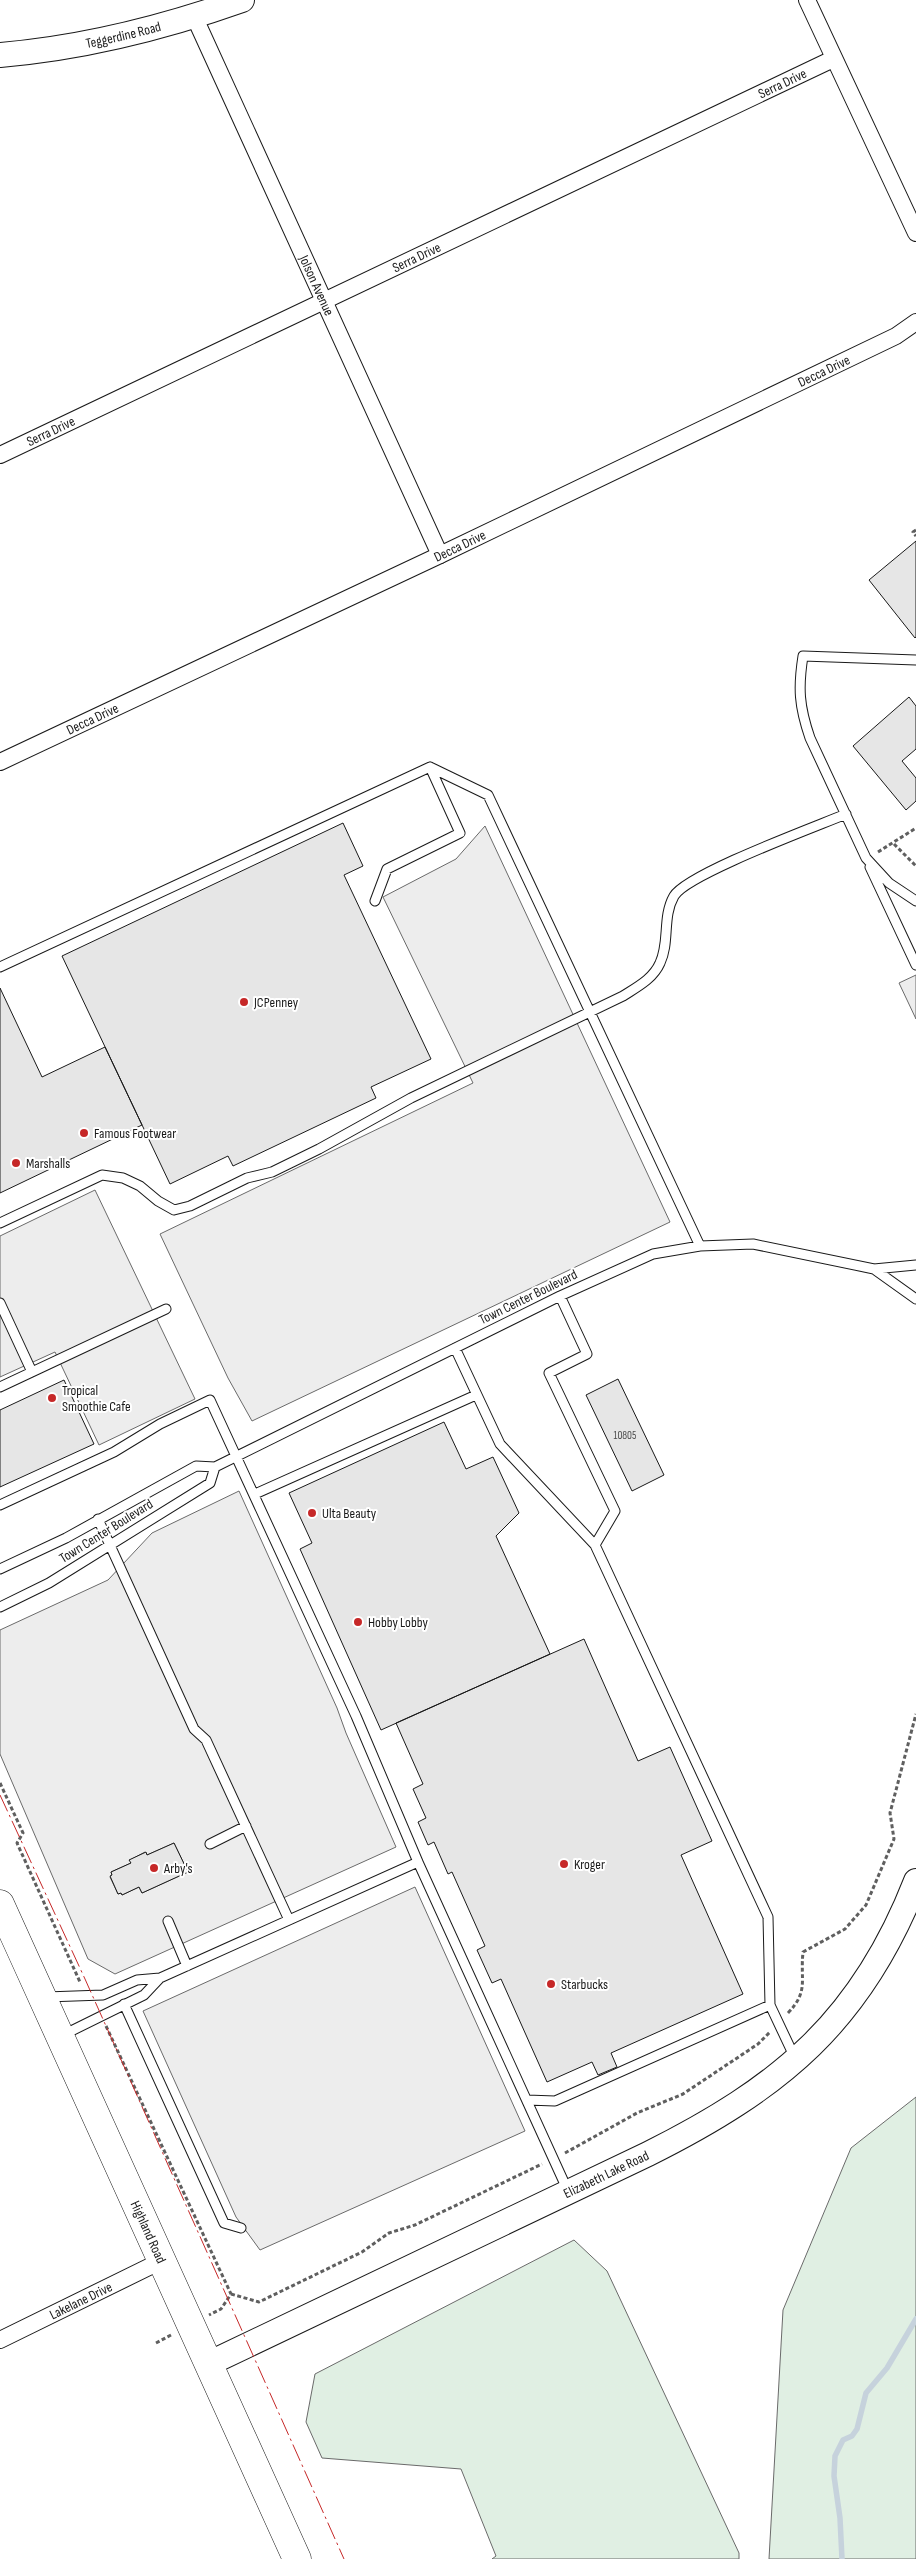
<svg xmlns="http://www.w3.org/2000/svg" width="916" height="2559" font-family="'Sofia Sans Condensed',sans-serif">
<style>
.green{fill:#e0efe3;stroke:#6a6a6a}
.parking{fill:#ededed;stroke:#6a6a6a;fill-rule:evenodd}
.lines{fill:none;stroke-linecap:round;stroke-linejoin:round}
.stream{stroke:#c6d2dc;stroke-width:5.5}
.building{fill:#e6e6e6;stroke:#1a1a1a}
.lane-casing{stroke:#1a1a1a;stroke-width:11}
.street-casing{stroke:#1a1a1a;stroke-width:18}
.secondary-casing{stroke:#1a1a1a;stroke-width:26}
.highway-casing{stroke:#1a1a1a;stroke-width:29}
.path{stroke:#5f5f5f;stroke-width:3;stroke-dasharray:4 2.5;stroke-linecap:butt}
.lane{stroke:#fff;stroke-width:9}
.street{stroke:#fff;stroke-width:16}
.secondary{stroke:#fff;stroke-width:24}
.highway{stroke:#fff;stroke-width:28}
.power{stroke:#c62828;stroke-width:1;stroke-dasharray:18 4 2.5 4;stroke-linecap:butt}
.poi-dot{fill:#c62828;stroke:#fff;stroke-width:2}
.labels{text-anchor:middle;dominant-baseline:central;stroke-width:4;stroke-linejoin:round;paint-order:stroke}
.number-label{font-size:11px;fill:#4d4d4d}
.street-label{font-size:14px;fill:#1a1a1a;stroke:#fff}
.poi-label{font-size:14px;fill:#1a1a1a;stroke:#fff;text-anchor:start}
</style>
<rect width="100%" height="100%" fill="#fff"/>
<path class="green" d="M 916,2097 L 916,2559 L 769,2559 L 783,2310 L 851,2148 Z
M 574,2240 L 607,2271 L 739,2553 L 739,2559 L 492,2559 L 496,2556 L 461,2469 L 322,2458 L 306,2422 L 315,2374 Z"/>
<path class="parking" d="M 485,826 L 670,1222 L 252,1421 L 228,1378 L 160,1234 L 473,1083 L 383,897 L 456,859 Z
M 916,975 L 916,1019 L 899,983 Z
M 95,1190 L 195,1399 L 99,1445 L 55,1352 L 0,1377 L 0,1236 Z
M 239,1491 L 337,1708 L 346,1733 L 396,1847 L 115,1974 L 88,1959 L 0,1754 L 0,1630 L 108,1580 L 152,1533 ZM 174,1843 L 188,1872 L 142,1893 L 139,1887 L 122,1895 L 121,1893 L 118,1894 L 110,1877 L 112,1875 L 111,1872 L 131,1863 L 130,1860 L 145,1852 L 147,1855 Z
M 415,1887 L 525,2131 L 260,2250 L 236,2217 L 143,2011 Z"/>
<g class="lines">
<path class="stream" d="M 842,2559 L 840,2518 L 834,2476 L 835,2456 L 843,2440 L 852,2436 L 857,2429 L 866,2393 L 887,2368 L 916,2319"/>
</g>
<path class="building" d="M 916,541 L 916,637 L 915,638 L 869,580 Z
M 909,697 L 916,706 L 916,749 L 902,761 L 916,778 L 916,801 L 906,810 L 853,746 Z
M 343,823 L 363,866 L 344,875 L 431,1059 L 371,1087 L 376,1098 L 233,1166 L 228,1156 L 170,1184 L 62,956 Z
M 0,988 L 42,1077 L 105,1047 L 142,1125 L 0,1193 Z
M 618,1379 L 664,1475 L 632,1491 L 586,1395 Z
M 64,1380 L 94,1444 L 0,1487 L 0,1410 Z
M 444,1422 L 466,1469 L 493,1457 L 519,1513 L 496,1536 L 550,1654 L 381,1730 L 300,1549 L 312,1543 L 289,1493 Z
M 584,1639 L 638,1761 L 670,1747 L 712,1841 L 681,1855 L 743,1994 L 611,2053 L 617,2067 L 598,2075 L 592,2062 L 547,2082 L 501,1979 L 492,1983 L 477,1950 L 485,1946 L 452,1872 L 448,1874 L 434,1842 L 428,1845 L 418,1822 L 426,1818 L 413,1789 L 423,1784 L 396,1723 Z
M 174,1843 L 188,1872 L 142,1893 L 139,1887 L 122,1895 L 121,1893 L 118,1894 L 110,1876 L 112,1875 L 111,1872 L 131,1863 L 129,1860 L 146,1852 L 147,1855 Z"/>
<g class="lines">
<defs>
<path id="lane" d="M 916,660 L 803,656 C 798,688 799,706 810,738 L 866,858 L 889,883 L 916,901
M 870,867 L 916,965
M 375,901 L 387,869 L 460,833 L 430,767
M 0,967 L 430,767 L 488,795 L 700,1246
M 0,1223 L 102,1175 L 123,1178 L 140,1186 L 158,1201 L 174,1210 L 190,1206 L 247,1178 L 272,1172 L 319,1149 L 411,1098 L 623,996 C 637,987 653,979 660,963 C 670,942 662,917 674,896 C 687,874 815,827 846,814
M 874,1269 L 916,1299
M 560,1296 L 587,1354 L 549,1373 L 615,1511 L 595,1545
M 0,1303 L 32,1372
M 455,1348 L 500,1444 L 595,1545 L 768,1917 L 770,2005
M 0,1387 L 166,1309
M 255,1494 L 476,1395
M 0,1505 L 114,1452 L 160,1424 L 210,1400 L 356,1716 L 418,1862
M 98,1519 L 194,1729 L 206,1740 L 289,1920
M 0,1569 L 66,1538 L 196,1466 L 215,1467 L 560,1296 L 653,1254 L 700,1246 L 753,1244 L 874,1269 L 916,1265
M 0,1607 L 49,1583 L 210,1483 L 215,1467
M 210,1844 L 246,1826
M 168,1921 L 187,1966
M 46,1997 L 103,1995 L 137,1980 L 160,1978
M 124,2004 L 224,2223 L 241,2228
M 63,2035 L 144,1995 L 160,1978 L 418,1862 L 568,2191
M 527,2100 L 555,2101 L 770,2005 L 795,2058"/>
<g id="street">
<path d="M 807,0 L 916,233"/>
<path id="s1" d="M 194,16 L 440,555"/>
<path id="s2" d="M 0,455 L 833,59"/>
<path id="s3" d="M 0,762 L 440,555 L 896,336 L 916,322"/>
<path id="s4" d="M 0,2340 L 161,2261"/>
</g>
<g id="secondary">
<path id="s5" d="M 0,55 C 83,48 163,28 242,0"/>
<path id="s6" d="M 208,2364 L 648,2154 C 780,2088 861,2022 916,1881"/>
</g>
<g id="highway">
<path id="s7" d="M 0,1904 L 297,2559"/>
</g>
</defs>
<use href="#lane" class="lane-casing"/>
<use href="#street" class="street-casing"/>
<use href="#secondary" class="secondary-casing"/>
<use href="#highway" class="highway-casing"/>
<path class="path" d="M 916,530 L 913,532 L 916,536
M 894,844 L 916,866
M 878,852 L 916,828
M 0,1783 L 23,1833 L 17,1843 L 80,1982
M 788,2013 C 809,1991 800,1981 803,1952 L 845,1929 L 866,1905 L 894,1839 L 890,1813 L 916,1714
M 106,2026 L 231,2294 L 221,2309 L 209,2315
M 565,2153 L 637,2113 L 683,2094 L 758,2044 L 770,2032
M 231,2294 L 259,2302 L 362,2252 L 389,2233 L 415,2225 L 542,2164
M 156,2343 L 171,2335"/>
<use href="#lane" class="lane"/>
<use href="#street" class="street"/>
<use href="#secondary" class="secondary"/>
<use href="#highway" class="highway"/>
<path class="power" d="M 0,1795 L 85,1979 L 344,2559"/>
</g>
<g class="poi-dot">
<circle cx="244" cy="1002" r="5"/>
<circle cx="84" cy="1133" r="5"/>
<circle cx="16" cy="1163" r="5"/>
<circle cx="52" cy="1398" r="5"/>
<circle cx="312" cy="1513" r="5"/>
<circle cx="358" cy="1622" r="5"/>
<circle cx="564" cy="1864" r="5"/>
<circle cx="154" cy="1868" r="5"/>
<circle cx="551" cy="1984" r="5"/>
</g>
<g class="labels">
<g class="number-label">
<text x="625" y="1435">10805</text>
</g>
<g class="street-label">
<text stroke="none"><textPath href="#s5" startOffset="125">Teggerdine Road</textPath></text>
<text stroke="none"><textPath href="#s2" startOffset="866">Serra Drive</textPath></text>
<text stroke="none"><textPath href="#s2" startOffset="461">Serra Drive</textPath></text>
<text stroke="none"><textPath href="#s1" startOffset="296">Jolson Avenue</textPath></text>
<text stroke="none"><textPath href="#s3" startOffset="912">Decca Drive</textPath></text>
<text stroke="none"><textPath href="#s2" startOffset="56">Serra Drive</textPath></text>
<text stroke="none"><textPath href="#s3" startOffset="508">Decca Drive</textPath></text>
<text stroke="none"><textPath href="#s3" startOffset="102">Decca Drive</textPath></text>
<text transform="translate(528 1297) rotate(-26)">Town Center Boulevard</text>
<text transform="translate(106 1531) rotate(-32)">Town Center Boulevard</text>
<text stroke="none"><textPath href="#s6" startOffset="441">Elizabeth Lake Road</textPath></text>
<text stroke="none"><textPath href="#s7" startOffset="360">Highland Road</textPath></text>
<text stroke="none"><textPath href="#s4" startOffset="90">Lakelane Drive</textPath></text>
</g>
<g class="poi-label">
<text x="254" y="1002">JCPenney</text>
<text x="94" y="1133">Famous Footwear</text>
<text x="26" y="1163">Marshalls</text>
<text x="62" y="1390">Tropical<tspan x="62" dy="16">Smoothie Cafe</tspan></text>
<text x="322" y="1513">Ulta Beauty</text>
<text x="368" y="1622">Hobby Lobby</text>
<text x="574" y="1864">Kroger</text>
<text x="164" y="1868">Arby's</text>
<text x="561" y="1984">Starbucks</text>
</g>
</g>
</svg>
